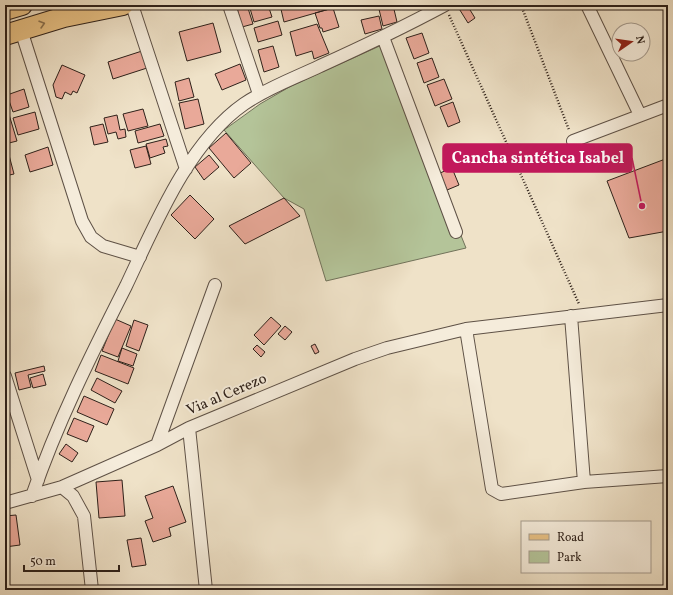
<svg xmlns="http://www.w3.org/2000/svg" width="673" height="595" font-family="Vollkorn,serif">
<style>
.green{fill:#b4c499;stroke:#71725a}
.building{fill:#e9a999;stroke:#2e211a}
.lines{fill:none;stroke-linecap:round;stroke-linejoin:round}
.street-casing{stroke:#5e5146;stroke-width:14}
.primary-casing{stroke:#2e211a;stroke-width:22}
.path{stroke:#2e211a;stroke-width:2.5;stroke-dasharray:1 2;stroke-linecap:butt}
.street{stroke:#f5ecdb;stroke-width:12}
.primary{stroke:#e8c184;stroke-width:20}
.oneway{stroke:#8b714f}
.labels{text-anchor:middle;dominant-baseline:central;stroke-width:4;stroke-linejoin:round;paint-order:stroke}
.street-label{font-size:15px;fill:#2e211a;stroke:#f5ecdb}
.leader{fill:none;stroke:#c2185b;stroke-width:1.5}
.callout-dot{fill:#c2185b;stroke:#f5ecdb;stroke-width:1.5}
.callout{fill:#c2185b;stroke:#c2185b;stroke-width:1.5}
.callout-label{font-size:16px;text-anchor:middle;font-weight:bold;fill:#fff}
</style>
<rect width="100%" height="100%" fill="#efe2c8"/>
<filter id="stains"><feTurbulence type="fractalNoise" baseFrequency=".005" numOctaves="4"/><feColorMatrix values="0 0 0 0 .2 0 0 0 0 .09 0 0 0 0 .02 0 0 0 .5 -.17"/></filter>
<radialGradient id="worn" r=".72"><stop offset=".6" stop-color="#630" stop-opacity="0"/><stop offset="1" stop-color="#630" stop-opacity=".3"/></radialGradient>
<path class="green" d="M 384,44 L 466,248 L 326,281 L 304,209 L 284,198 L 224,130 L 260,104 L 291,86 Z"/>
<path class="building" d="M 247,5 L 253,24 L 242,27 L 237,8 Z
M 249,5 L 268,5 L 272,17 L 254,22 Z
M 280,5 L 332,5 L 333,8 L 284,22 Z
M 378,5 L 393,5 L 397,22 L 383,26 Z
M 407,5 L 418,5 L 408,8 Z
M 461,5 L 467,5 L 475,18 L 468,23 L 458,7 Z
M 333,8 L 339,27 L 323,32 L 322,28 L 320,28 L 315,13 Z
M 379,16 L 382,29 L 365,34 L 361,20 Z
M 278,21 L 282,35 L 258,42 L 254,28 Z
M 213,23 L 221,52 L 187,61 L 179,32 Z
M 317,24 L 329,53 L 314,59 L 312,51 L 296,56 L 290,32 Z
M 422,33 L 429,53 L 414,59 L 406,38 Z
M 273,46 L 279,67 L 264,72 L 258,50 Z
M 142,51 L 147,68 L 113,79 L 108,62 Z
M 432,58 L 439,77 L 424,83 L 417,63 Z
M 240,64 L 246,80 L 222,90 L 215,74 Z
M 62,65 L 85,75 L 77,93 L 73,91 L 71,95 L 65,92 L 62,99 L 56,97 L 53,85 Z
M 189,78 L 194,97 L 179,101 L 175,82 Z
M 444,79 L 452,99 L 435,106 L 427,85 Z
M 24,89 L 29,107 L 13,112 L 7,95 Z
M 198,99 L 204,124 L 185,129 L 179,103 Z
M 453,102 L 460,122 L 448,127 L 440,107 Z
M 143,109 L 148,126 L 128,131 L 123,114 Z
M 8,111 L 17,141 L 5,144 L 5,112 Z
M 35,112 L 39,129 L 18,135 L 13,118 Z
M 117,115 L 120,130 L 125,129 L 126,137 L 118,139 L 116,132 L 108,134 L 104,118 Z
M 103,124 L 108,142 L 94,145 L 90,127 Z
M 160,124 L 164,136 L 138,143 L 135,131 Z
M 226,133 L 251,163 L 234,178 L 209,148 Z
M 166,139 L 168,146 L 163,147 L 165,153 L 150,158 L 146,144 Z
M 146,146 L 151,164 L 135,168 L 130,150 Z
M 48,147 L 53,165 L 30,172 L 25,155 Z
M 9,155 L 14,174 L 5,176 L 5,156 Z
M 209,155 L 219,167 L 204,180 L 195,167 Z
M 668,158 L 668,231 L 629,238 L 607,181 Z
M 452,168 L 459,185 L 447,190 L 440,173 Z
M 668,191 L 668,208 L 665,192 Z
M 190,195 L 214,219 L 195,239 L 171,215 Z
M 284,198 L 300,216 L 245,244 L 229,226 Z
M 271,317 L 281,326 L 264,345 L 254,335 Z
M 115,319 L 131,326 L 118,357 L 102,351 Z
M 134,320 L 148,325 L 139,351 L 126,346 Z
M 285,326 L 292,332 L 285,340 L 278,334 Z
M 315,344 L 319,352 L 315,354 L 311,346 Z
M 257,345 L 265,352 L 261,357 L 253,349 Z
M 122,348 L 137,354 L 133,366 L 118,361 Z
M 101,355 L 134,368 L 128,384 L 95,371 Z
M 44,366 L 45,371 L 28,375 L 31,387 L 19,390 L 15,373 Z
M 43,374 L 46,385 L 33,388 L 30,378 Z
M 97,378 L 122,391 L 115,403 L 91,390 Z
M 84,396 L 114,409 L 107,425 L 77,412 Z
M 74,418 L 94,426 L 87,442 L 67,434 Z
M 66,444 L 78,453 L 72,462 L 59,454 Z
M 122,480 L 125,516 L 99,518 L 96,482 Z
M 173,486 L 186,522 L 169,528 L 171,536 L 153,542 L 145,521 L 153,518 L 145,496 Z
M 16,515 L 20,545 L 5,547 L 5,516 Z
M 141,538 L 146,565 L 132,567 L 127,540 Z"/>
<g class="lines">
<defs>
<path id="street" d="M 132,5 L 186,169
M 229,5 L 259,94
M 587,5 L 640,115
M 21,30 L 82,221 L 91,237 L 103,246 L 140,257
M 383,37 L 456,232
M 573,141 L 668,105
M 571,316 L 584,482
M 466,329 L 492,489 L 501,494 L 584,482 L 668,476
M 5,376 L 38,480
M 189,428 L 206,590
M 157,445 L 215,285
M 62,487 L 73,496 L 84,516 L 92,590
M 32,496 C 57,423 91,355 126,286 C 155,225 188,143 244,104 C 267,88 295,78 320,66 C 362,47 404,27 445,5
M 5,503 L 62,487 L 157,445 L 189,428 L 355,359 L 387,348 L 466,329 L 668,305"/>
<path id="primary" d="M 5,10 L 22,5
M 5,35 L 64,17 L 123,5"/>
</defs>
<use href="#street" class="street-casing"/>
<use href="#primary" class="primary-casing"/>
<path class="path" d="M 521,5 L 569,130
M 449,15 L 579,304"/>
<use href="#street" class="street"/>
<use href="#primary" class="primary"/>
</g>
<defs><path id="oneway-chevron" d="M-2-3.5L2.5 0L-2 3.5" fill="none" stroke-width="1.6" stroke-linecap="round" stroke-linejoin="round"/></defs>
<use class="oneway" href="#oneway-chevron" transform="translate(42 24) rotate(-16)"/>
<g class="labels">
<g class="street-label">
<text transform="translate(227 395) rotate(-23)">Via al Cerezo</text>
</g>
</g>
<path class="leader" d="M642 206L632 158"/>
<circle class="callout-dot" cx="642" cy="206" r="4"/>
<rect class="callout" x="443" y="144" width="189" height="28" rx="4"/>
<g class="callout-label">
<text x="538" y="163">Cancha sintética Isabel</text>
</g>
<rect width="673" height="595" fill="none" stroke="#efe2c8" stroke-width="20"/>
<rect x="6" y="6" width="661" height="583" fill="none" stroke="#2e211a" stroke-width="2"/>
<rect x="10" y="10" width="653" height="575" fill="none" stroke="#2e211a"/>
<rect x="521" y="521" width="130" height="52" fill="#f5ecdb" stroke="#a59b8e"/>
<rect x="529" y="534" width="20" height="6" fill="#e8c184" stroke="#a59b8e"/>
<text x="557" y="541" font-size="12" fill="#2e211a">Road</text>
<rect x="529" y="551" width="20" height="12" fill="#b4c499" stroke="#a59b8e"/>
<text x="557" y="561" font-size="12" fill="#2e211a">Park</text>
<g transform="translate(631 42) rotate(77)"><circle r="19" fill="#f5ecdb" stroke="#a59b8e"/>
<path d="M0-3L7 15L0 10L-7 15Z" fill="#8f2418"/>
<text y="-6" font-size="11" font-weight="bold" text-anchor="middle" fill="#2e211a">N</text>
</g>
<path d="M24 565v6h95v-6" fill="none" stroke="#2e211a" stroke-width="2"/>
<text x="30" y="565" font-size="12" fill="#2e211a" stroke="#f5ecdb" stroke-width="3" paint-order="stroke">50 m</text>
<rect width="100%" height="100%" filter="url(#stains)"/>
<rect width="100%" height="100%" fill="url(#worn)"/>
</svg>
